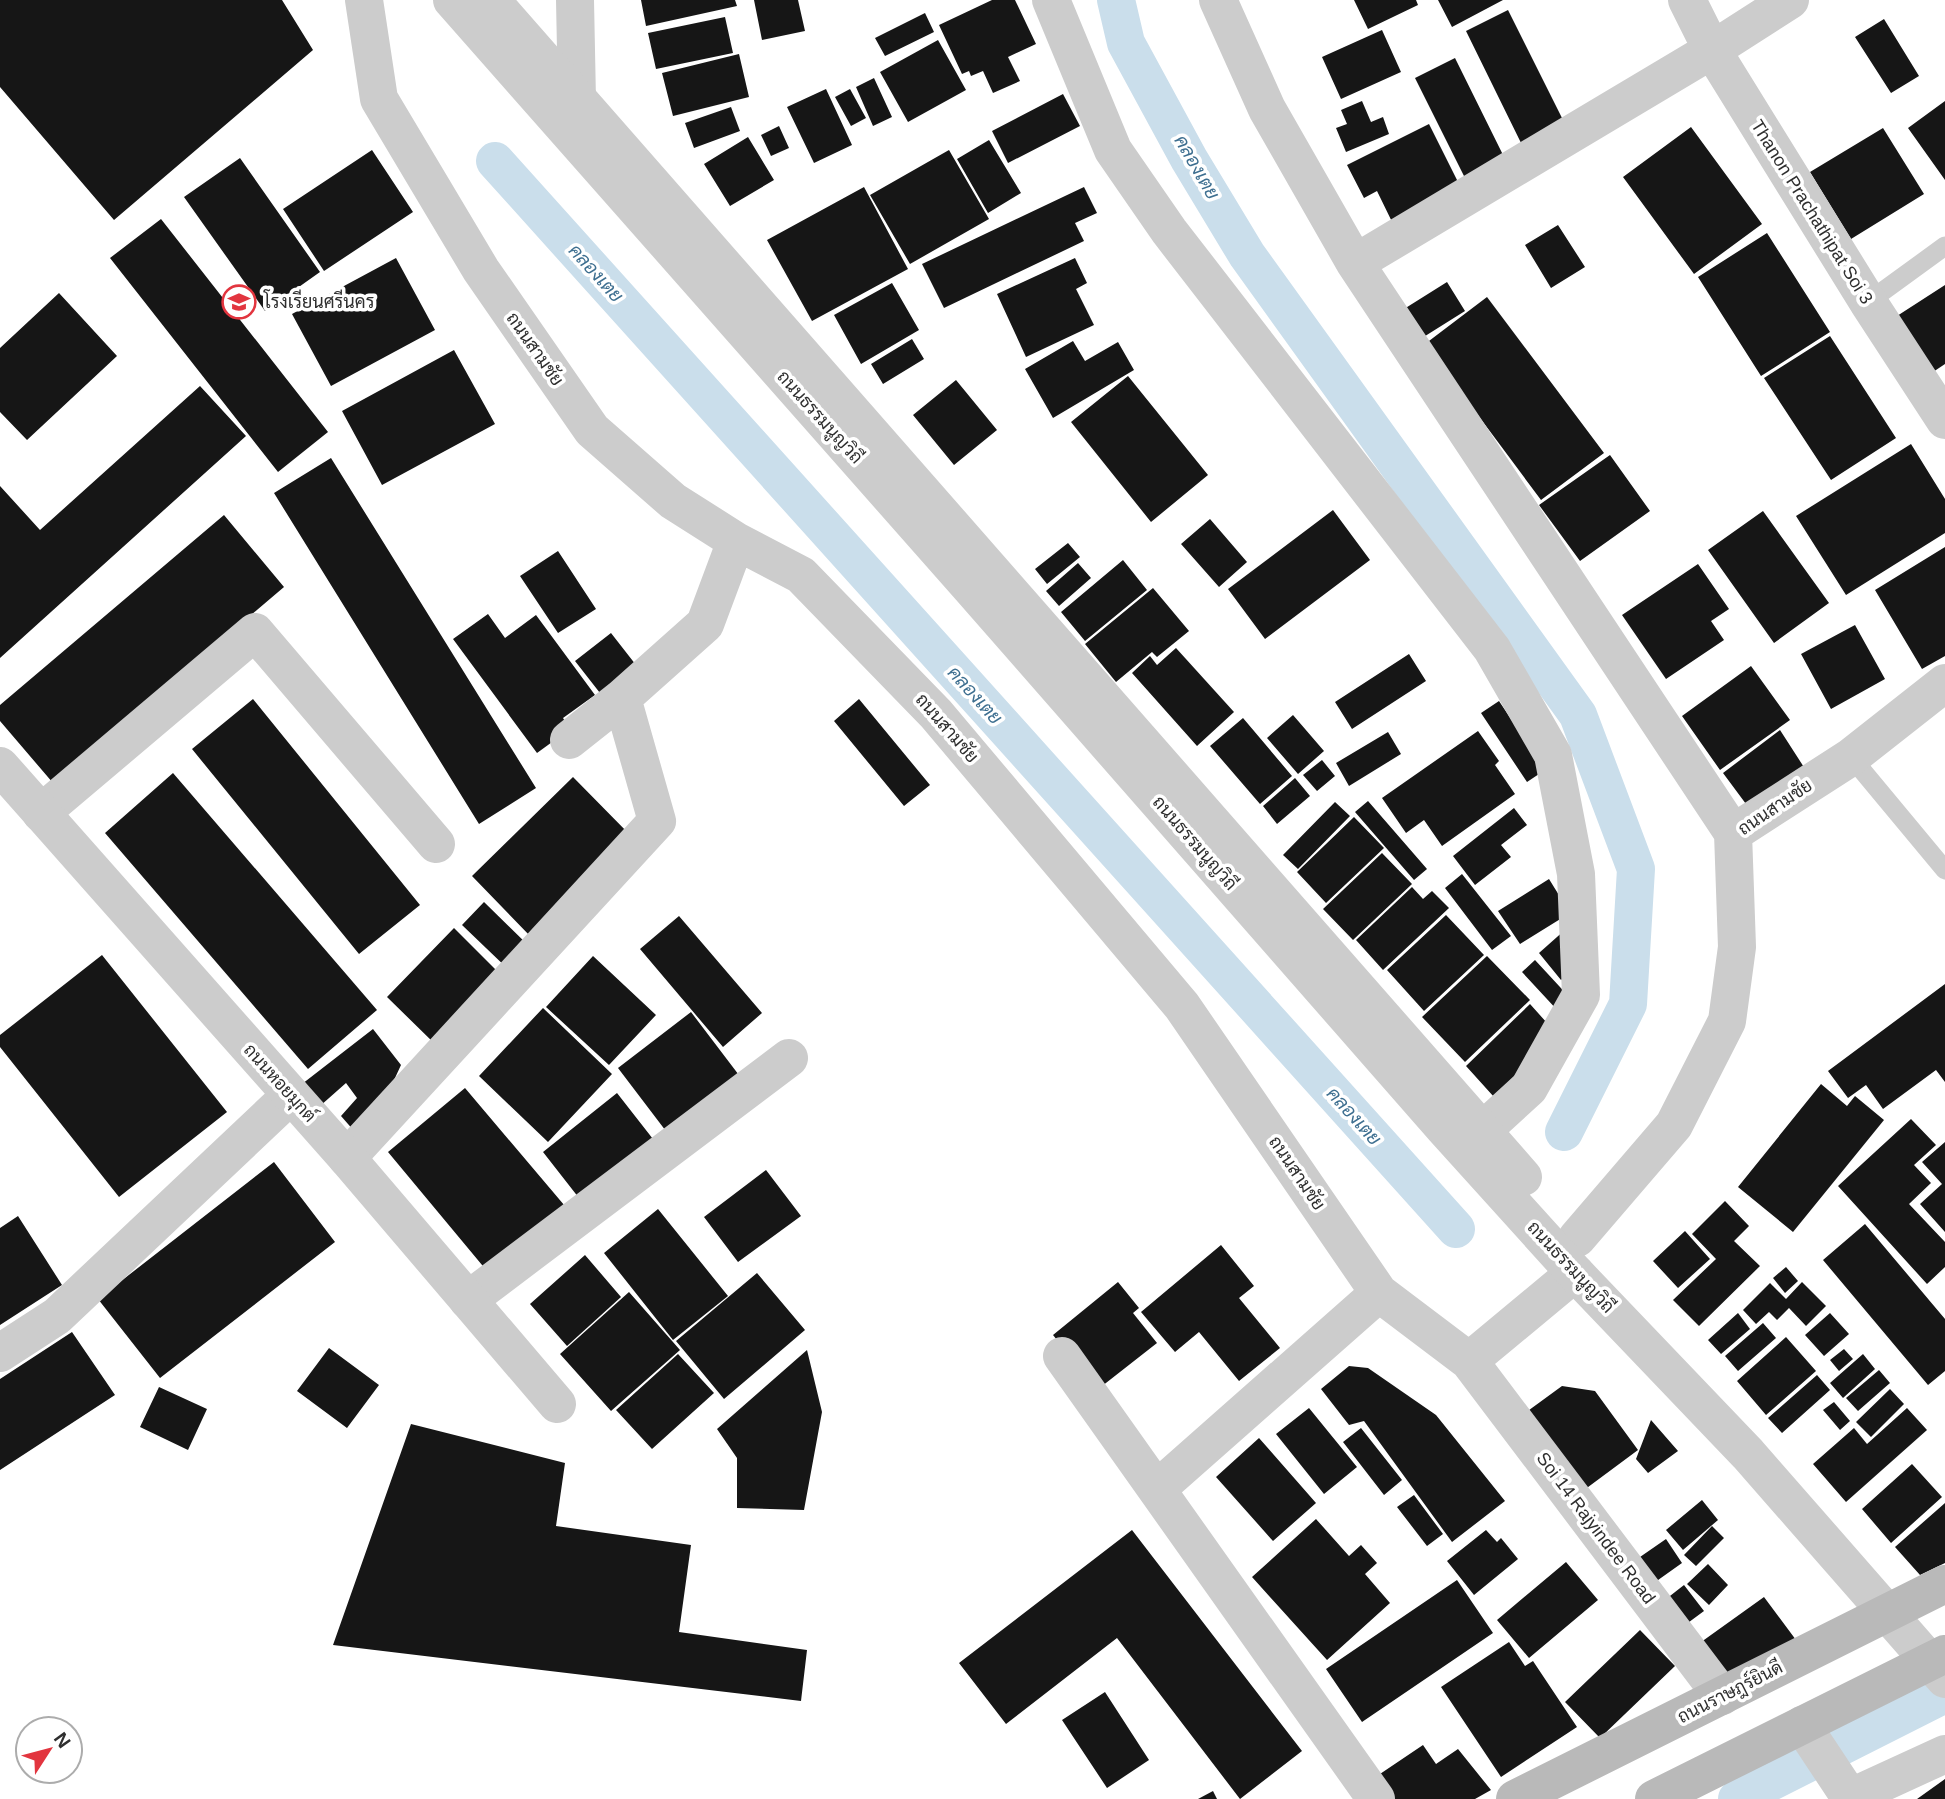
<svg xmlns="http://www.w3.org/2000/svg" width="1945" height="1799" font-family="Helvetica,Sarabun,sans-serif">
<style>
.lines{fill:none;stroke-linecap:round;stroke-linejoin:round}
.canal{stroke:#cadeeb;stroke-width:38}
.building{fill:#161616}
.service{stroke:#ccc;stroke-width:19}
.minor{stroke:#ccc;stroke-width:38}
.tertiary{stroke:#ccc;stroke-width:38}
.secondary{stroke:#b9b9b9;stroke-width:38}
.labels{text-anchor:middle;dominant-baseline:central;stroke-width:7;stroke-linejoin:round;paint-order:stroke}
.street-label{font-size:18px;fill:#2f2f2f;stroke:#fff}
.poi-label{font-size:18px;fill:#2f2f2f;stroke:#fff;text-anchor:start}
.water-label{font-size:19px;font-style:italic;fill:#3e6f90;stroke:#fff}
</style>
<rect width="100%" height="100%" fill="#fff"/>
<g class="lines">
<path class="canal" d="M 1116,0 L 1126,43 L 1189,159 L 1247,255 L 1578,715 L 1636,869 L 1628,1004 L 1564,1132
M 495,161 L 1456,1229
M 1737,1799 L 1945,1694"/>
</g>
<path class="building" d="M 0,0 L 282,0 L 313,50 L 114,220 L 0,87 Z
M 641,0 L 735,0 L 737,6 L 646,26 Z
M 754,0 L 798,0 L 805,31 L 762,40 Z
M 992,0 L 1015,0 L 1036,44 L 1008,57 L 1020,81 L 993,93 L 983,71 L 971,76 L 969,71 L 962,74 L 939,25 Z
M 1354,0 L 1416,0 L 1418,5 L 1368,29 Z
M 1438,0 L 1503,0 L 1452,27 Z
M 1508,10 L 1566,126 L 1523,147 L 1466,31 Z
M 925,13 L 934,32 L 885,56 L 875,38 Z
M 725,17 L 733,53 L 656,69 L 648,33 Z
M 1884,19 L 1919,76 L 1891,93 L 1855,37 Z
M 1382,30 L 1401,72 L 1341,99 L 1322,57 Z
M 938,40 L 966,90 L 908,122 L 880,72 Z
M 739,54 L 749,97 L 673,116 L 662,73 Z
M 1455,58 L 1508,165 L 1468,184 L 1415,78 Z
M 874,78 L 892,117 L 873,126 L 856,87 Z
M 826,89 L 852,145 L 814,163 L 787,107 Z
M 850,89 L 866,118 L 851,126 L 835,97 Z
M 1063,94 L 1080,126 L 1008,163 L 992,131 Z
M 1362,101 L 1371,122 L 1383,117 L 1389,134 L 1346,152 L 1336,128 L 1347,124 L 1341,110 Z
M 1945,101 L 1945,180 L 1908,128 Z
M 731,107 L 740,131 L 694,148 L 685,123 Z
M 1429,124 L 1465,196 L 1396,230 L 1377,191 L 1364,198 L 1347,165 Z
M 779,126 L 789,148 L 771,156 L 761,135 Z
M 1691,127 L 1762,224 L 1694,274 L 1623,177 Z
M 1883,128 L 1924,194 L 1851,239 L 1810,172 Z
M 748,137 L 774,180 L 730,206 L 704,164 Z
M 989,140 L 1021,193 L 988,213 L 957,159 Z
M 372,150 L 413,212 L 324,271 L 283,209 Z
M 949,150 L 989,219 L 910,264 L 870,195 Z
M 240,158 L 320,272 L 265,311 L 184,197 Z
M 864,187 L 908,269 L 812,321 L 767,240 Z
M 1084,187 L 1097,213 L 1075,223 L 1084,241 L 944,308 L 922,264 Z
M 161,219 L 328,432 L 278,472 L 110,258 Z
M 1558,225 L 1585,267 L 1551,288 L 1525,245 Z
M 1767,233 L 1830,332 L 1761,376 L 1698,277 Z
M 396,258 L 435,330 L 331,386 L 292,314 Z
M 1075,258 L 1087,283 L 1076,289 L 1094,325 L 1026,357 L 997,294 Z
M 1447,282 L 1465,311 L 1422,338 L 1404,309 Z
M 892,283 L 919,330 L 861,364 L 834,315 Z
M 1945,285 L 1945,364 L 1933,372 L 1897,316 Z
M 59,293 L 117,356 L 27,440 L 0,412 L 0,348 Z
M 1487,297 L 1604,453 L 1541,500 L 1425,344 Z
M 1830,336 L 1896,438 L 1831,480 L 1764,378 Z
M 912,339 L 924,359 L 883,384 L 871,364 Z
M 1073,341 L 1085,361 L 1118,342 L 1134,370 L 1053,418 L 1025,369 Z
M 454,350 L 495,424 L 382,485 L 342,411 Z
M 1128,376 L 1208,475 L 1151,522 L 1071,422 Z
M 956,380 L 997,430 L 954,465 L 913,415 Z
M 200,386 L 246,436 L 0,658 L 0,486 L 40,530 Z
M 1911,444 L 1945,499 L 1945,533 L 1846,595 L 1796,516 Z
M 1610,455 L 1650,511 L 1580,561 L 1539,505 Z
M 331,458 L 536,788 L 479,824 L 274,493 Z
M 1333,510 L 1370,560 L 1265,639 L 1228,589 Z
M 1763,511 L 1829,603 L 1774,643 L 1708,550 Z
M 224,515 L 284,587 L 53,783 L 0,721 L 0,705 Z
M 1210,519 L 1247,562 L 1219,587 L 1181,544 Z
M 1068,543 L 1080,557 L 1047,584 L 1035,569 Z
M 1945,547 L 1945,656 L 1922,669 L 1875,590 Z
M 558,551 L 596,609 L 558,633 L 520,576 Z
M 1123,560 L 1147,590 L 1085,641 L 1061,612 Z
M 1078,563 L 1091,578 L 1059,606 L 1046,591 Z
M 1698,564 L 1729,609 L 1711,621 L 1724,640 L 1666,679 L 1622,615 Z
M 1153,588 L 1189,631 L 1157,657 L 1152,652 L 1116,682 L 1085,644 Z
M 488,614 L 505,638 L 536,615 L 595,695 L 563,718 L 570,729 L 537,753 L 453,639 Z
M 1855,625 L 1885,679 L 1831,709 L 1801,654 Z
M 611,633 L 643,674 L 607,702 L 575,661 Z
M 1176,648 L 1234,712 L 1197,746 L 1132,673 L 1150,656 L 1157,665 Z
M 1409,654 L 1426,681 L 1352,729 L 1335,702 Z
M 1751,666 L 1790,720 L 1720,770 L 1682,716 Z
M 253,699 L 420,905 L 359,954 L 192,749 Z
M 859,699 L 930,785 L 904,806 L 834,721 Z
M 1499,701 L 1545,770 L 1527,782 L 1481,713 Z
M 1293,715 L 1324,751 L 1298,774 L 1267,738 Z
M 1243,718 L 1292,776 L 1260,804 L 1210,746 Z
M 1780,730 L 1809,775 L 1746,804 L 1723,773 Z
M 1478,731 L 1499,761 L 1495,765 L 1515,794 L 1442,846 L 1424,820 L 1406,833 L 1382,798 Z
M 1388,732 L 1401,754 L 1349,786 L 1336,763 Z
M 1322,760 L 1335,776 L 1317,791 L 1303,775 Z
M 173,773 L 377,1010 L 308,1069 L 105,833 Z
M 573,777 L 634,839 L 532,938 L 472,876 Z
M 1295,778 L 1310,796 L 1277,824 L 1263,806 Z
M 1368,801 L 1427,869 L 1414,880 L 1355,812 Z
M 1335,802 L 1350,816 L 1298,869 L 1283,855 Z
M 1514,808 L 1527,825 L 1501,845 L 1511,857 L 1475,885 L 1453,856 Z
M 1354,817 L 1384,848 L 1326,903 L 1297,872 Z
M 1382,853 L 1412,884 L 1353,940 L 1323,909 Z
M 1462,874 L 1511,936 L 1492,950 L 1445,888 Z
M 1549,879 L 1570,913 L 1520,944 L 1498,911 Z
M 1412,887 L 1423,899 L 1432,891 L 1449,908 L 1383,970 L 1356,940 Z
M 484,902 L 532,949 L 511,972 L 462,925 Z
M 1446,915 L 1484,955 L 1424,1011 L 1387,970 Z
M 679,916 L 762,1013 L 723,1047 L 640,949 Z
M 454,928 L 504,978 L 437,1046 L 387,997 Z
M 1566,929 L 1572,971 L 1561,980 L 1539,953 Z
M 102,955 L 227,1112 L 119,1197 L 0,1047 L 0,1035 Z
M 593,956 L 656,1015 L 609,1065 L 546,1007 Z
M 1487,956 L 1530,1000 L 1465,1062 L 1422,1017 Z
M 1535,960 L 1572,1000 L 1559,1012 L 1522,972 Z
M 1945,984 L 1945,1082 L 1936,1070 L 1883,1109 L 1866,1085 L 1848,1098 L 1828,1071 Z
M 1530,1004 L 1556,1033 L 1494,1097 L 1466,1066 Z
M 543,1008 L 612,1074 L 548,1142 L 479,1076 Z
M 691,1012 L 748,1087 L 675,1143 L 618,1068 Z
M 373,1029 L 401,1065 L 383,1104 L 355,1132 L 341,1116 L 357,1098 L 346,1083 L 320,1106 L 302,1084 Z
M 1821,1084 L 1847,1106 L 1855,1096 L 1884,1120 L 1793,1232 L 1738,1187 Z
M 465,1088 L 570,1212 L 492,1277 L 388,1152 Z
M 617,1093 L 660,1148 L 586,1207 L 543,1152 Z
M 1911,1119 L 1936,1145 L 1914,1165 L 1931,1183 L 1909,1204 L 1945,1242 L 1945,1267 L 1927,1284 L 1838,1186 Z
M 1945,1142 L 1945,1232 L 1920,1204 L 1942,1184 L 1922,1162 Z
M 274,1162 L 335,1242 L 160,1378 L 98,1299 Z
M 766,1170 L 801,1216 L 738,1262 L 704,1217 Z
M 1725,1201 L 1749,1226 L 1734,1241 L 1760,1266 L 1699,1326 L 1673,1300 L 1716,1259 L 1692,1234 Z
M 658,1209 L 728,1296 L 673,1340 L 604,1253 Z
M 18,1216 L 62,1285 L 0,1325 L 0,1228 Z
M 1865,1224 L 1945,1319 L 1945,1371 L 1928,1385 L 1823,1260 Z
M 1685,1231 L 1710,1259 L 1678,1288 L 1653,1261 Z
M 1221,1245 L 1254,1286 L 1239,1298 L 1280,1348 L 1239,1381 L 1199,1332 L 1175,1352 L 1141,1312 Z
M 585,1255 L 621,1297 L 567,1346 L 530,1304 Z
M 1786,1267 L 1798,1281 L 1785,1293 L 1773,1278 Z
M 757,1273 L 805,1330 L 724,1399 L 676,1341 Z
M 1118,1282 L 1139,1308 L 1133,1313 L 1157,1343 L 1097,1390 L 1053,1335 Z
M 1802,1282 L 1826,1306 L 1806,1326 L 1789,1308 L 1777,1320 L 1769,1312 L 1756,1324 L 1743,1310 L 1770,1283 L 1786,1299 Z
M 629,1292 L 680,1350 L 611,1411 L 560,1354 Z
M 1738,1313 L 1750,1329 L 1721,1354 L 1708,1340 Z
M 1830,1313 L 1849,1334 L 1824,1356 L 1805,1335 Z
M 1763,1323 L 1776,1338 L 1738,1371 L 1725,1356 Z
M 72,1332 L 115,1395 L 0,1470 L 0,1379 Z
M 1786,1337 L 1816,1371 L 1766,1415 L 1737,1381 Z
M 329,1348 L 379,1385 L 347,1428 L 297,1391 Z
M 1844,1349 L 1853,1359 L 1839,1371 L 1830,1360 Z
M 807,1350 L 822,1412 L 804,1510 L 737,1508 L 737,1458 L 717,1429 Z
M 678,1354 L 714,1393 L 652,1449 L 616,1410 Z
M 1863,1354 L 1875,1369 L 1843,1398 L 1830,1383 Z
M 1349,1366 L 1368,1368 L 1436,1415 L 1505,1501 L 1452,1542 L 1364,1421 L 1349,1425 L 1321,1389 Z
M 1879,1370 L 1890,1383 L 1858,1411 L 1846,1398 Z
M 1817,1375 L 1830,1390 L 1782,1433 L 1768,1418 Z
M 1562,1386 L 1595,1391 L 1638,1450 L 1576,1496 L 1518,1418 Z
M 159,1387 L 207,1409 L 188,1450 L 140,1427 Z
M 1890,1389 L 1904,1404 L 1871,1437 L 1856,1422 Z
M 1834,1402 L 1850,1421 L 1840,1430 L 1823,1410 Z
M 1309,1408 L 1357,1467 L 1324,1494 L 1276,1434 Z
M 1907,1408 L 1927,1430 L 1846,1502 L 1813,1464 L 1854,1428 L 1867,1444 Z
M 1651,1420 L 1678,1451 L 1648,1473 L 1636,1459 Z
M 411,1424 L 565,1463 L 556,1526 L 691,1545 L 679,1632 L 807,1650 L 801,1701 L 333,1645 Z
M 1361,1428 L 1402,1480 L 1384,1495 L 1343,1442 Z
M 1259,1438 L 1316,1503 L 1273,1541 L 1216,1477 Z
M 1912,1464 L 1942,1497 L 1891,1543 L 1862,1509 Z
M 1414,1495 L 1443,1534 L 1427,1546 L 1397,1507 Z
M 1702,1500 L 1718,1520 L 1683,1550 L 1666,1530 Z
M 1945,1503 L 1945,1563 L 1920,1575 L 1895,1547 Z
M 1316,1519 L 1349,1556 L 1361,1545 L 1377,1563 L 1365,1574 L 1390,1603 L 1327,1660 L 1252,1577 Z
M 1712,1526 L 1724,1538 L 1696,1566 L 1684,1555 Z
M 1132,1530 L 1302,1751 L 1240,1799 L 1117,1638 L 1006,1724 L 959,1663 Z
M 1486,1530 L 1497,1542 L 1501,1538 L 1518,1559 L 1474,1595 L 1447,1561 Z
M 1666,1539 L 1682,1563 L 1644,1590 L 1627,1566 Z
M 1566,1562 L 1598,1600 L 1529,1658 L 1497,1620 Z
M 1708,1564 L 1728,1585 L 1709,1605 L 1687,1584 Z
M 1457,1580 L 1493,1633 L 1362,1722 L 1326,1669 Z
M 1684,1585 L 1704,1611 L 1681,1628 L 1661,1603 Z
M 1764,1597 L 1796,1640 L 1723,1694 L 1690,1650 Z
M 1640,1630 L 1675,1666 L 1600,1738 L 1565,1702 Z
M 1509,1642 L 1525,1666 L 1533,1661 L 1577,1727 L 1501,1777 L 1441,1687 Z
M 1105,1692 L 1149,1760 L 1107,1788 L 1062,1720 Z
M 1423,1745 L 1436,1764 L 1458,1749 L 1491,1790 L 1475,1799 L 1395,1799 L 1377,1776 Z
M 1945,1779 L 1945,1799 L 1917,1799 Z
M 1213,1791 L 1217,1799 L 1198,1799 Z"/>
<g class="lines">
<path class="service" d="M 1868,302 L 1945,246
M 1851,757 L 1945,870"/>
<path class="minor" d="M 364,0 L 379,99 L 481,270 L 592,430 L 673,501 L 736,541 L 801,575 L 936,714 L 1182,1006 L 1379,1293 L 1469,1361 L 1575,1273
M 1051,0 L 1113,150 L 1169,231 L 1492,649 L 1553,755 L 1576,874 L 1581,995 L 1529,1088 L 1482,1131
M 1218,0 L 1267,109 L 1355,263 L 1733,833
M 1687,0 L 1712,50 L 1868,302 L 1945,420
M 563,114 L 577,100 L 575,0
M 1355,263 L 1712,50 L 1790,0
M 569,740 L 622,698 L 705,624 L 736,541
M 41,813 L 255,632 L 436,844
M 1733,833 L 1851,757 L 1945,683
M 347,1158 L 657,821 L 622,698
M 1577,1238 L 1674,1125 L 1727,1021 L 1737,947 L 1733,833
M 468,1300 L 789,1058
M 0,1353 L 57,1316 L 291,1095
M 1062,1356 L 1376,1799
M 1469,1361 L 1722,1696
M 1157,1489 L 1379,1293
M 1802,1725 L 1851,1799
M 1847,1799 L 1945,1754"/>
<path class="tertiary" d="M 452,0 L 970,587 L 1444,1128 L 1575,1273 L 1748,1454 L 1945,1679
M 491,0 L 1523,1177
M 0,766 L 347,1158 L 557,1404"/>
<path class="secondary" d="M 1515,1799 L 1945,1584
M 1654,1799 L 1945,1654"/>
</g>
<defs>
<symbol id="school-ring" viewBox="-11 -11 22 22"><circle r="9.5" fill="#fff" stroke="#e2353f" stroke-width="1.5"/><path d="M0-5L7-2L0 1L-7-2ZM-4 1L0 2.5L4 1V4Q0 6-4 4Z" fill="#e2353f"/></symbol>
</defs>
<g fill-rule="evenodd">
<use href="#school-ring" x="220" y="283" width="38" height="38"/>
</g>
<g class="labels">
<g class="street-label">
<text transform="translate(1812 212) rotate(58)">Thanon Prachathipat Soi 3</text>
<text transform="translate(535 349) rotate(55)">ถนนสามชัย</text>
<text transform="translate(820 417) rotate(48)">ถนนธรรมนูญวิถี</text>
<text transform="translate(947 728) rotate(49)">ถนนสามชัย</text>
<text transform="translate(1775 807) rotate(-34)">ถนนสามชัย</text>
<text transform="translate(1195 843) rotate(49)">ถนนธรรมนูญวิถี</text>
<text transform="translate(280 1083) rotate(48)">ถนนหอยมุกต์</text>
<text transform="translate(1297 1173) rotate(56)">ถนนสามชัย</text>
<text transform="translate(1571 1267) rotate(47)">ถนนธรรมนูญวิถี</text>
<text transform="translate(1596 1528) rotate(53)">Soi 14 Rajyindee Road</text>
<text transform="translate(1730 1692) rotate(-27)">ถนนราษฎร์ยินดี</text>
</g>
<g class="poi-label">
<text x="264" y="302">โรงเรียนศรีนคร</text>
</g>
<g class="water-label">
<text transform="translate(1197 167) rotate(60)">คลองเตย</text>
<text transform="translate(596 273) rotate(48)">คลองเตย</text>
<text transform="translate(975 695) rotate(48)">คลองเตย</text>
<text transform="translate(1354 1116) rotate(48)">คลองเตย</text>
</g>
</g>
<g transform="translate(49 1750) rotate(54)"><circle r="33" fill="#ffffff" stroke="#acacac" stroke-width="2"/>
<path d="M0-5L12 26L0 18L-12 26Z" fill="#e2353f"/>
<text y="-10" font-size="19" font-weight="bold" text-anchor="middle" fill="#2f2f2f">N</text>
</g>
</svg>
